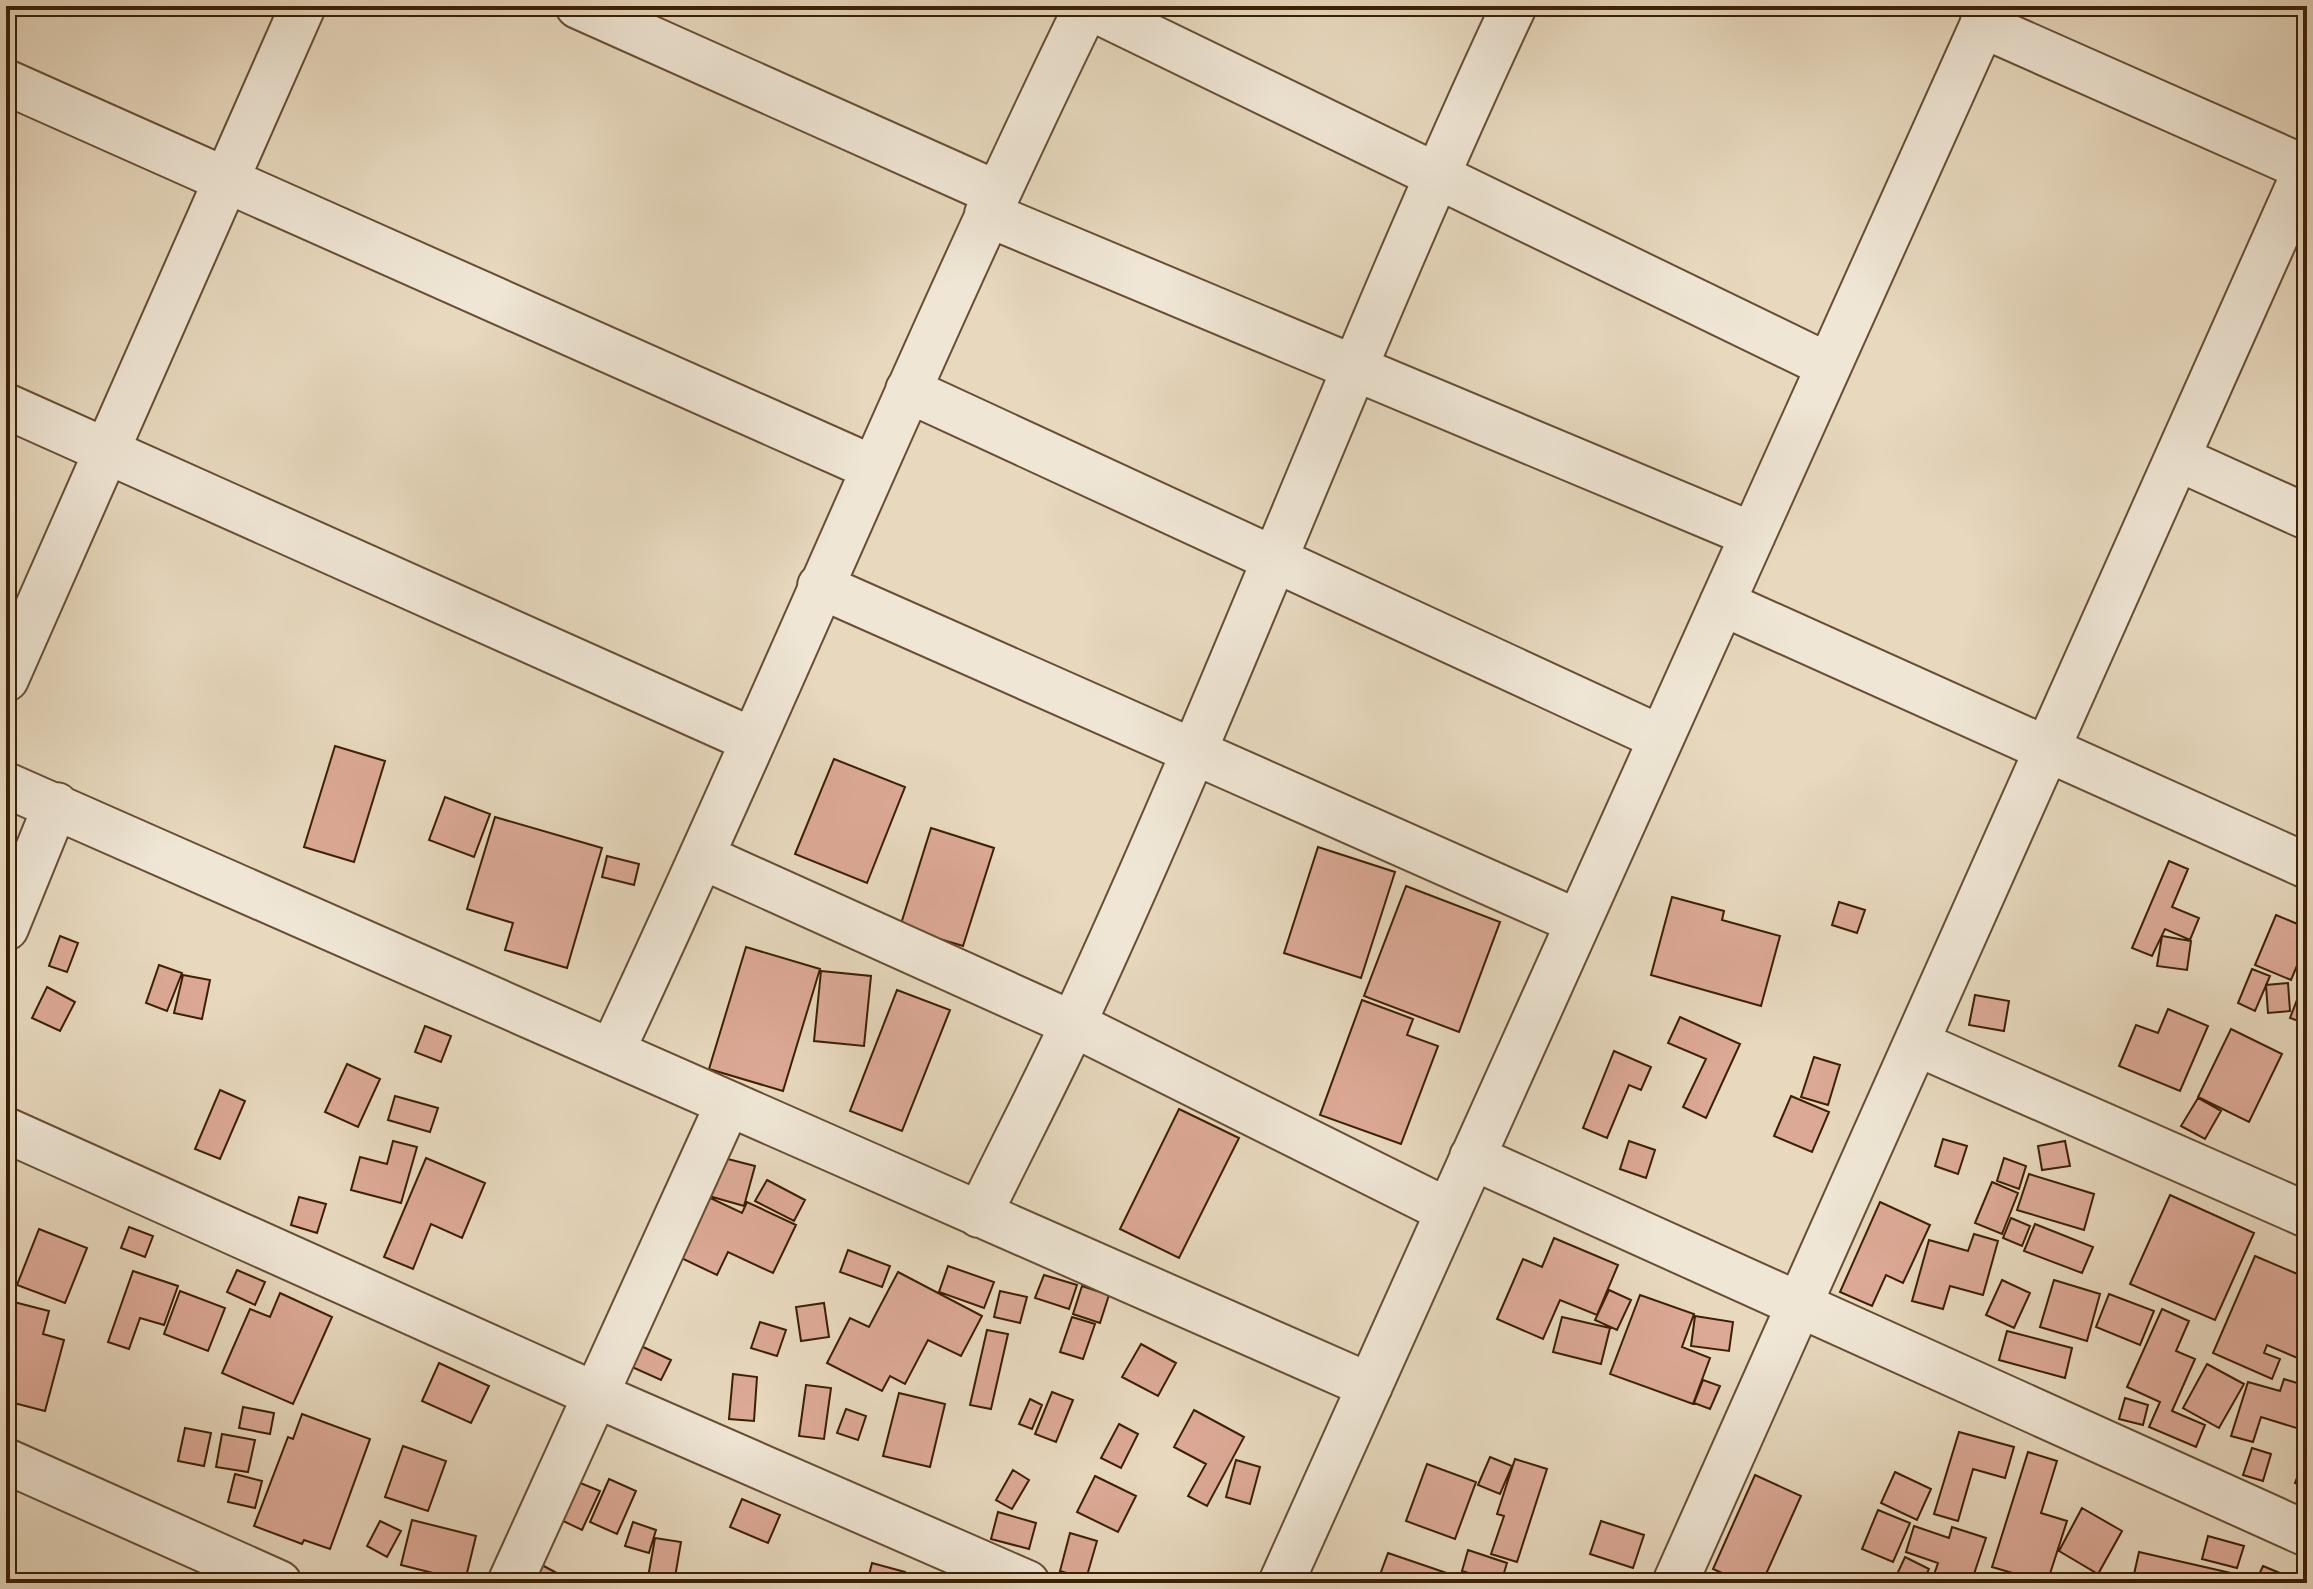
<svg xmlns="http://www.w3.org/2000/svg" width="2313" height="1589" font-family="'IM FELL Great Primer',serif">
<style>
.building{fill:#dca996;stroke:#3c2004;stroke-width:2}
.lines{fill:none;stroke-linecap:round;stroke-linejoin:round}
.minor-casing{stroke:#674e32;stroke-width:48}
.minor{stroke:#efe6d5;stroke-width:44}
</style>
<rect width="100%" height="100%" fill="#e7d8be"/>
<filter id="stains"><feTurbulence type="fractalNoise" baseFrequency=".0025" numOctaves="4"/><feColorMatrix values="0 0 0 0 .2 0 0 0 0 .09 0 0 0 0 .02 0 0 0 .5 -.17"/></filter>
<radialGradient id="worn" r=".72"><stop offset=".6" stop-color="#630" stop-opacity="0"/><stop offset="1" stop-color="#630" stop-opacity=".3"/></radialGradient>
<path class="building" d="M 335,746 L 385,761 L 354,862 L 304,847 Z
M 834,759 L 905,787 L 867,883 L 795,854 Z
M 445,797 L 490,814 L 474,857 L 429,840 Z
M 495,817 L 602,848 L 567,968 L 505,950 L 513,923 L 467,909 Z
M 931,828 L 994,848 L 963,946 L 900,927 Z
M 1318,847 L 1395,872 L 1361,978 L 1284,953 Z
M 607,856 L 639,864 L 634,885 L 602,877 Z
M 2169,861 L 2188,869 L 2172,907 L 2199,918 L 2190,940 L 2165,929 L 2152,956 L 2132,948 Z
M 1406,886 L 1500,922 L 1459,1032 L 1364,996 Z
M 1672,897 L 1724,911 L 1722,920 L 1780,936 L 1761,1006 L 1651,975 Z
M 1839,902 L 1865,910 L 1857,933 L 1832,925 Z
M 2276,915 L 2307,928 L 2307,942 L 2291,980 L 2255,965 Z
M 60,936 L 78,943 L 67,972 L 49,966 Z
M 2162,936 L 2191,941 L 2187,970 L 2157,966 Z
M 746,947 L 820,969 L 783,1091 L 709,1069 Z
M 159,965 L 182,973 L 167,1011 L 146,1003 Z
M 2252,969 L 2270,976 L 2255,1011 L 2238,1003 Z
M 821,971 L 871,976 L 864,1046 L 814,1041 Z
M 2307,974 L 2307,1024 L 2290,1018 Z
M 183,975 L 210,980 L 202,1019 L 174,1013 Z
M 2288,983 L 2290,1011 L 2268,1013 L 2266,985 Z
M 47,987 L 75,1002 L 60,1031 L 32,1018 Z
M 897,990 L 950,1010 L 902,1131 L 850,1111 Z
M 1975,995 L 2009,1001 L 2004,1031 L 1969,1025 Z
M 1362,1000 L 1413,1019 L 1407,1035 L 1438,1046 L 1401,1144 L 1320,1115 Z
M 2168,1009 L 2208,1026 L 2180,1091 L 2119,1066 L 2136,1025 L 2158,1033 Z
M 1680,1017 L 1740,1044 L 1706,1118 L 1683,1107 L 1706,1059 L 1668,1043 Z
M 425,1026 L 451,1036 L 441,1062 L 415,1052 Z
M 2231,1029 L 2282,1054 L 2249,1122 L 2198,1097 Z
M 1614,1051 L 1651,1067 L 1641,1090 L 1629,1085 L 1607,1138 L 1583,1128 Z
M 1814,1057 L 1840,1065 L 1828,1105 L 1801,1097 Z
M 347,1064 L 380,1079 L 358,1127 L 325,1112 Z
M 220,1090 L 245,1101 L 220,1159 L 195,1149 Z
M 395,1096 L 438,1108 L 430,1132 L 388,1120 Z
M 1791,1096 L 1829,1112 L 1812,1152 L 1774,1136 Z
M 2198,1098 L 2221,1111 L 2205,1139 L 2181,1126 Z
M 1179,1109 L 1239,1138 L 1179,1258 L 1120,1229 Z
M 1943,1139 L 1967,1146 L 1958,1174 L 1935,1166 Z
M 393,1141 L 417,1147 L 401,1203 L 351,1190 L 360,1157 L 387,1164 Z
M 1629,1141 L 1655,1150 L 1646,1178 L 1620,1169 Z
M 2065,1141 L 2070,1166 L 2042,1170 L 2038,1146 Z
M 720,1157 L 755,1166 L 744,1206 L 709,1196 Z
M 426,1158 L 485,1183 L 462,1238 L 431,1224 L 413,1269 L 384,1257 Z
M 2004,1158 L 2026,1166 L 2019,1189 L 1997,1181 Z
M 2029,1174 L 2094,1194 L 2084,1230 L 2017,1210 Z
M 767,1180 L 805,1200 L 794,1221 L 755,1201 Z
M 1992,1182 L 2018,1193 L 2002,1234 L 1975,1223 Z
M 704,1195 L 742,1213 L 747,1202 L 796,1225 L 773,1273 L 728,1252 L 717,1275 L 675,1255 Z
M 2170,1195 L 2254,1233 L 2215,1320 L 2130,1284 Z
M 299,1197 L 326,1204 L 317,1233 L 291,1225 Z
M 1880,1202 L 1930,1225 L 1903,1283 L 1886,1275 L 1872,1306 L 1840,1292 Z
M 2011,1218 L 2030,1226 L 2022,1246 L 2003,1238 Z
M 2035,1224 L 2093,1247 L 2082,1273 L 2024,1251 Z
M 129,1227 L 153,1236 L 145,1257 L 121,1248 Z
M 39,1229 L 87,1248 L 65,1303 L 17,1285 Z
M 1974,1234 L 1998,1241 L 1983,1295 L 1950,1286 L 1943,1309 L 1912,1301 L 1929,1240 L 1968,1251 Z
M 1554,1238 L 1618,1265 L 1597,1315 L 1560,1300 L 1543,1339 L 1497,1319 L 1523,1259 L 1542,1267 Z
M 848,1250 L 890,1266 L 882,1287 L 840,1272 Z
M 2255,1256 L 2307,1278 L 2307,1362 L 2267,1345 L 2264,1353 L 2280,1359 L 2272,1379 L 2213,1353 Z
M 948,1266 L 994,1282 L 984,1308 L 939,1292 Z
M 237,1270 L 265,1282 L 255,1305 L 227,1292 Z
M 133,1271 L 178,1286 L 164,1325 L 140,1318 L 129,1349 L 108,1342 Z
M 898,1272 L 982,1316 L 961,1356 L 928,1340 L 905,1384 L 890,1376 L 882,1391 L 827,1363 L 850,1318 L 869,1327 Z
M 1044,1275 L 1077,1285 L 1069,1309 L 1035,1298 Z
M 2002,1280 L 2030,1293 L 2014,1328 L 1986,1315 Z
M 2054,1280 L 2100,1294 L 2087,1341 L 2040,1327 Z
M 1082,1286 L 1109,1295 L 1100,1323 L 1073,1314 Z
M 1609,1290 L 1631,1300 L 1617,1330 L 1595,1320 Z
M 180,1291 L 225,1308 L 208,1351 L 164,1334 Z
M 1000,1291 L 1027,1297 L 1020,1323 L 994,1317 Z
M 280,1293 L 332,1317 L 293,1404 L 222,1373 L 250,1309 L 270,1317 Z
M 2109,1294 L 2154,1311 L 2140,1345 L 2096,1327 Z
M 1640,1295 L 1694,1314 L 1682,1347 L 1710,1358 L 1693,1404 L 1610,1374 Z
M 6,1300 L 49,1311 L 43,1334 L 64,1340 L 45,1411 L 6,1401 Z
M 824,1303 L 829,1337 L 801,1341 L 796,1307 Z
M 2162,1309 L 2189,1321 L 2176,1351 L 2195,1359 L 2172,1411 L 2205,1425 L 2196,1447 L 2149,1427 L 2160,1402 L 2127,1387 Z
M 1695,1316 L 1733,1322 L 1729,1351 L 1691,1346 Z
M 1072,1317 L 1095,1324 L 1083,1359 L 1060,1352 Z
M 1562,1317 L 1610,1328 L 1601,1364 L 1553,1352 Z
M 760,1322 L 786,1330 L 777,1356 L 751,1348 Z
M 987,1330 L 1008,1334 L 991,1409 L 970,1405 Z
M 2007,1331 L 2072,1348 L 2065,1378 L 1999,1360 Z
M 1141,1344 L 1176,1363 L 1158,1396 L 1122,1377 Z
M 641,1346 L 671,1360 L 661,1380 L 632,1367 Z
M 439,1363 L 489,1386 L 471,1423 L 422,1401 Z
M 2207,1364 L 2244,1384 L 2219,1428 L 2183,1408 Z
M 733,1374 L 757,1377 L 754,1421 L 729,1419 Z
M 2284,1379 L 2307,1386 L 2306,1431 L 2261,1417 L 2253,1442 L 2231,1436 L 2248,1382 L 2280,1391 Z
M 1703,1380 L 1720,1386 L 1710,1409 L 1694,1403 Z
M 806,1385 L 831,1388 L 824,1439 L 799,1436 Z
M 1052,1392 L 1073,1400 L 1056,1442 L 1035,1434 Z
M 899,1393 L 945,1404 L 930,1467 L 883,1456 Z
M 2125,1398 L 2148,1405 L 2143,1425 L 2119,1419 Z
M 1030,1399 L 1042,1405 L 1032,1429 L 1019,1424 Z
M 243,1407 L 274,1413 L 270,1434 L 239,1428 Z
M 846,1409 L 866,1416 L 858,1440 L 837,1433 Z
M 1194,1410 L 1244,1437 L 1207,1506 L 1188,1496 L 1206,1464 L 1174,1447 Z
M 302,1414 L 370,1439 L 330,1549 L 304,1540 L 302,1544 L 254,1526 L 288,1437 L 293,1439 Z
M 1119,1424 L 1138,1434 L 1121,1468 L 1101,1458 Z
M 185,1428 L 211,1433 L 204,1466 L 178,1461 Z
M 1959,1432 L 2014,1447 L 2005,1478 L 1973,1469 L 1958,1521 L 1934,1514 Z
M 222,1434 L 255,1440 L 248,1472 L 216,1467 Z
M 403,1446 L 446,1461 L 428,1511 L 385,1497 Z
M 2252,1448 L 2271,1454 L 2263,1481 L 2243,1475 Z
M 2028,1452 L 2057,1461 L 2041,1513 L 2067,1521 L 2047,1583 L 1992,1567 Z
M 2307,1453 L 2307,1488 L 2295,1483 Z
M 1490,1457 L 1512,1466 L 1500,1494 L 1478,1485 Z
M 1515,1459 L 1547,1469 L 1517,1562 L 1491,1554 L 1504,1516 L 1497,1514 Z
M 1236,1460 L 1260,1467 L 1250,1504 L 1226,1497 Z
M 1427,1464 L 1476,1482 L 1455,1539 L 1406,1521 Z
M 1013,1470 L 1029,1480 L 1012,1509 L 996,1500 Z
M 1895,1472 L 1931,1489 L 1917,1520 L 1881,1503 Z
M 235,1474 L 262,1481 L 255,1508 L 228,1502 Z
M 1755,1475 L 1801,1496 L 1762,1583 L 1744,1583 L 1713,1569 Z
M 1095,1476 L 1136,1496 L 1118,1532 L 1077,1512 Z
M 609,1479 L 636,1491 L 617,1534 L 590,1522 Z
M 573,1480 L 600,1491 L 582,1530 L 557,1518 Z
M 742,1499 L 780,1515 L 768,1543 L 730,1527 Z
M 2082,1508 L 2122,1531 L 2098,1574 L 2059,1551 Z
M 1878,1510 L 1910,1523 L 1893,1562 L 1862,1549 Z
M 998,1512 L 1036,1523 L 1029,1549 L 991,1539 Z
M 412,1520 L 476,1536 L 465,1581 L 401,1565 Z
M 380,1521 L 401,1531 L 387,1557 L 367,1546 Z
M 1601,1521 L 1644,1535 L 1633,1568 L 1590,1554 Z
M 633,1522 L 656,1530 L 649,1553 L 625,1546 Z
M 1914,1526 L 1949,1538 L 1952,1527 L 1986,1538 L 1971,1583 L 1931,1583 L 1938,1563 L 1906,1552 Z
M 1070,1533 L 1097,1541 L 1086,1579 L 1060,1571 Z
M 2208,1536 L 2244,1546 L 2237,1568 L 2202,1559 Z
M 655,1538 L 681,1542 L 674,1583 L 647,1583 Z
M 1468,1550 L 1507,1563 L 1501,1583 L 1462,1571 Z
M 2139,1552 L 2231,1573 L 2229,1583 L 2132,1583 Z
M 1388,1553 L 1470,1581 L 1377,1583 Z
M 1905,1557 L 1929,1569 L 1922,1583 L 1893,1583 Z
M 872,1563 L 905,1572 L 902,1583 L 867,1583 Z
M 540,1564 L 566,1578 L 563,1583 L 530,1583 Z
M 2263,1566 L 2287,1576 L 2284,1583 L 2255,1583 Z
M 1568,1574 L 1596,1580 L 1595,1583 L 1566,1583 Z"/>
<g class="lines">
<defs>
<path id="minor" d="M 578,6 L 996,193
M 1087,6 L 1829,366
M 1982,25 L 2307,169
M 6,82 L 873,468
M 987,214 L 1753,535
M 908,390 L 1661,738
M 6,406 L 752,740
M 2177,458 L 2307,517
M 820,586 L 1578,922
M 1722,603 L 2307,866
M 6,679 L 303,6
M 6,785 L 1370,1386
M 703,857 L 1073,1024 L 1448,1211
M 6,928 L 56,805
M 1916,1043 L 2307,1215
M 612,1051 C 775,705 919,350 1087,6
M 6,1130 L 596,1395 L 1027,1583
M 1472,1157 L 2307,1534
M 979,1215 C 1010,1151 1043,1088 1073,1024 C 1229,689 1357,341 1514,6
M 6,1461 L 279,1583
M 510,1583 L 728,1104
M 1281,1583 L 1991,6
M 1675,1583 L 2306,169"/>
</defs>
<use href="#minor" class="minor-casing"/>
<use href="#minor" class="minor"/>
</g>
<rect width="2313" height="1589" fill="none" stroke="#e7d8be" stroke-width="32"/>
<rect x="8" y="8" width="2297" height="1573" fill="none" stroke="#3c2004" stroke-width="4"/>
<rect x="16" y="16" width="2281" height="1557" fill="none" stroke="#3c2004" stroke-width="2"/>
<rect width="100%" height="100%" filter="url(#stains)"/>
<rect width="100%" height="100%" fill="url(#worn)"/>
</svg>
